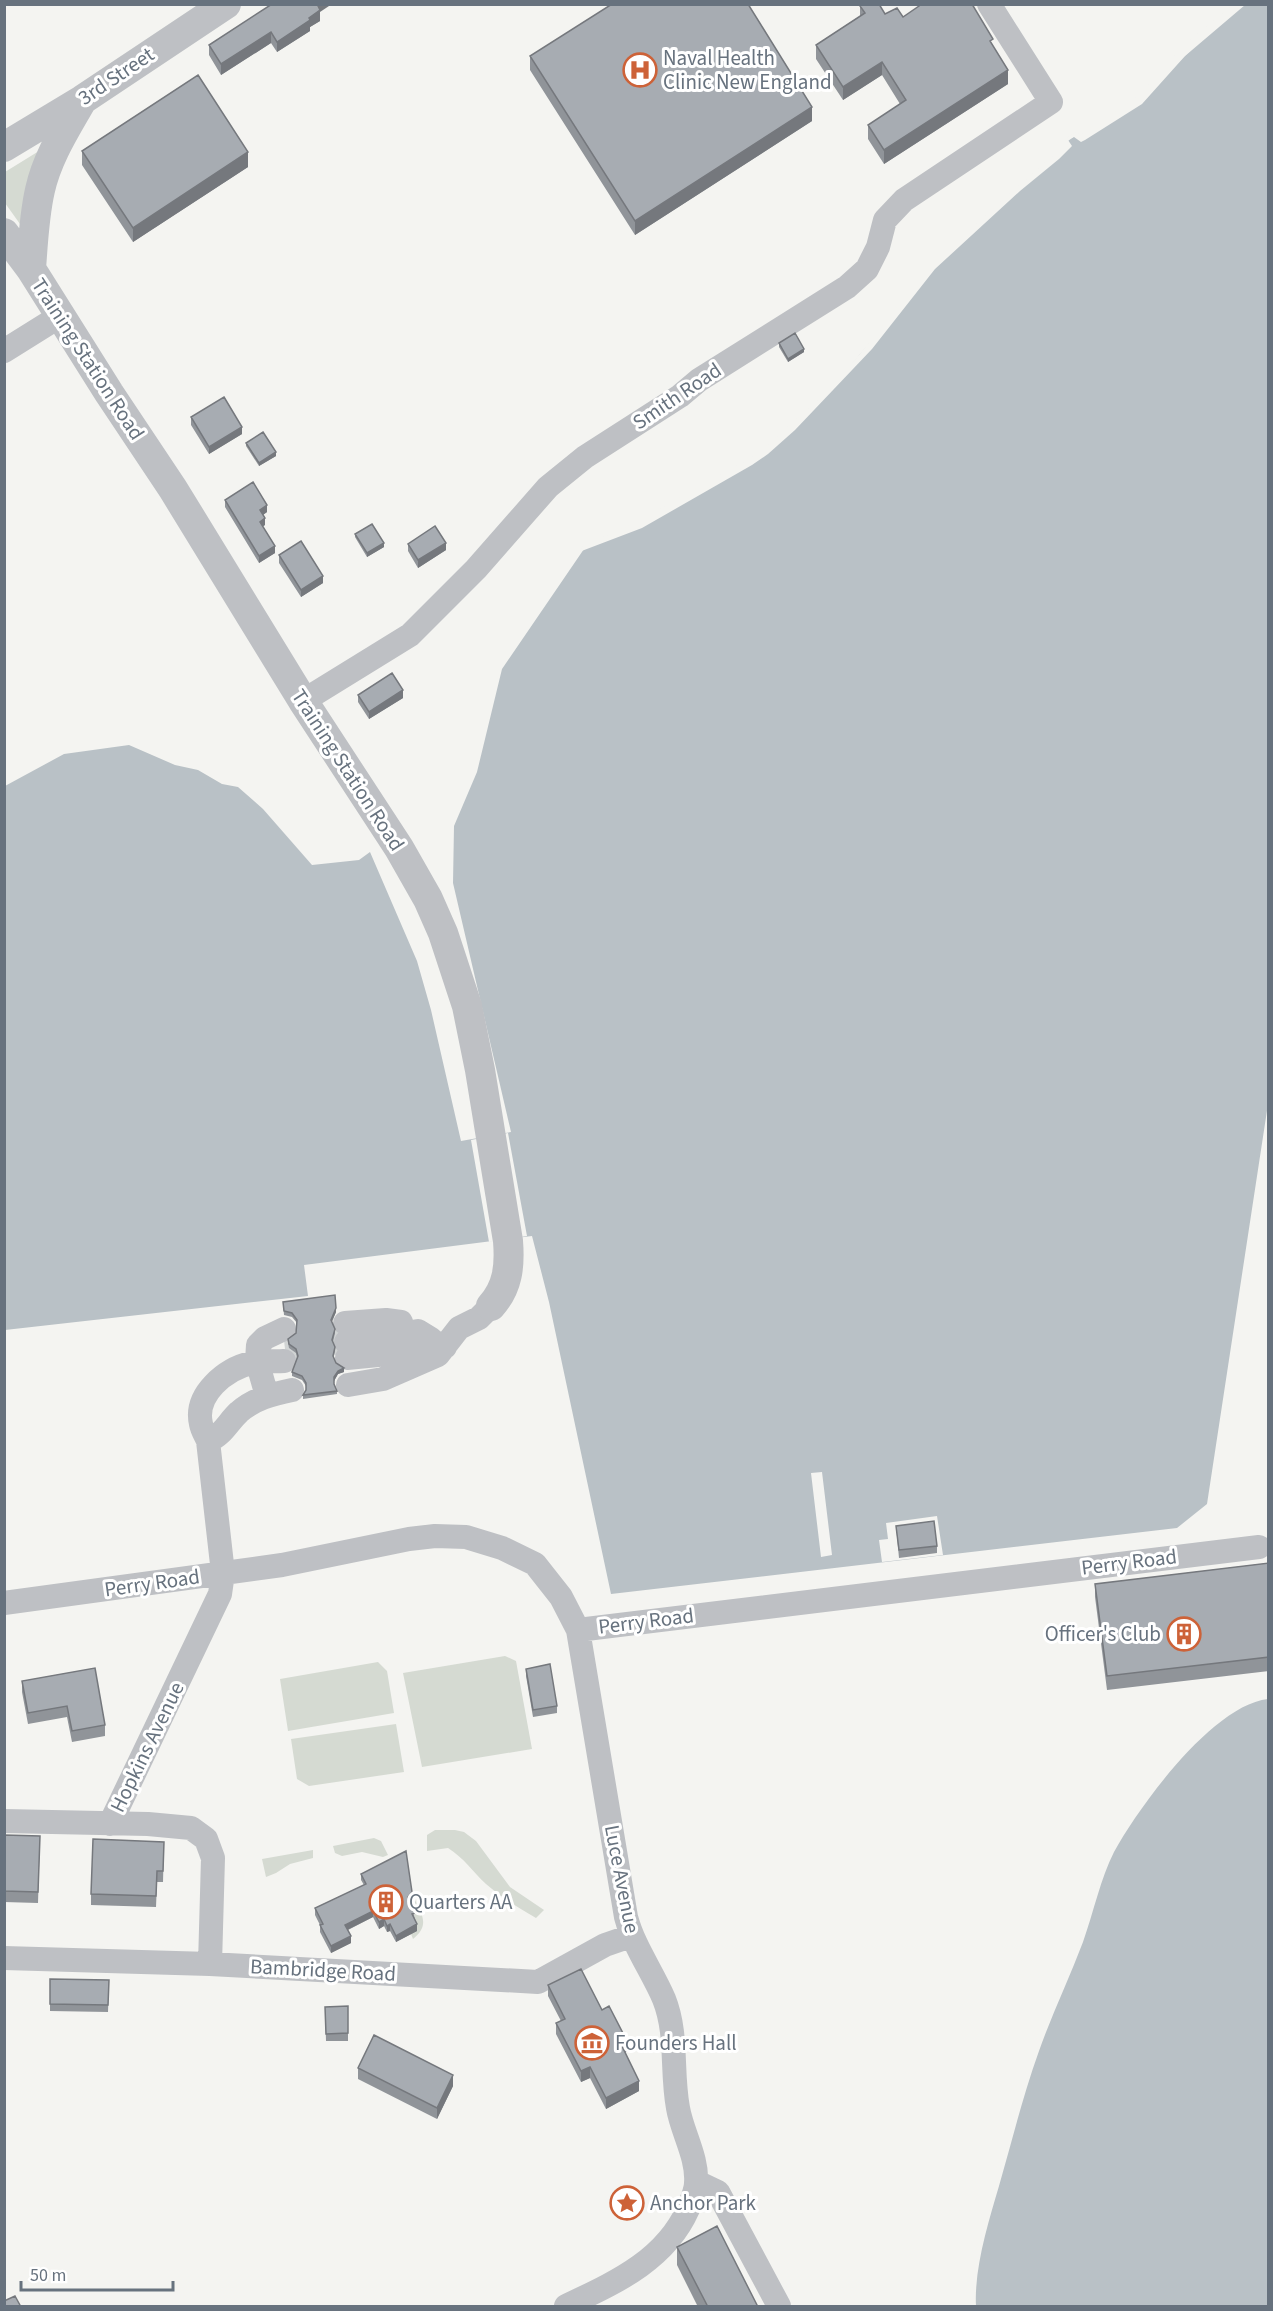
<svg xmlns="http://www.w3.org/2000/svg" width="1273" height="2311" font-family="'Source Sans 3',sans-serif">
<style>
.green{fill:#d5dad2}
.water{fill:#b9c1c6}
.pier{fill:#f4f4f1}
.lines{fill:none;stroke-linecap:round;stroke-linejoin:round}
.minor-tunnel{stroke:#d1d4d4;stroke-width:24;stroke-dasharray:24 12;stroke-linecap:butt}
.minor{stroke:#bec0c4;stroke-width:24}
.tertiary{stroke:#bec0c4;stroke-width:30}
.wall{fill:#909499}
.shaded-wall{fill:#75787d}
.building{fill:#a7acb2;stroke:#75787d;stroke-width:1.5}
.labels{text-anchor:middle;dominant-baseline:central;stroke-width:6;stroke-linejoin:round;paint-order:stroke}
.poi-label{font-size:21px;fill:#67727e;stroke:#fff;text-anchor:start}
.street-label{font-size:21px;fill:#67727e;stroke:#fff}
</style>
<rect width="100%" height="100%" fill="#f4f4f1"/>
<path class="green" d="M 39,151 L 20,224 L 5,203 L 5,172 Z
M 505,1656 L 516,1661 L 532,1749 L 422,1767 L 403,1673 Z
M 378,1662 L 387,1671 L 394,1713 L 288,1731 L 280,1679 Z
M 396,1724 L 404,1772 L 309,1786 L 297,1779 L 291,1739 Z
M 435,1830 L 455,1830 L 464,1832 L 476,1841 L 510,1887 L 544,1910 L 536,1918 C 518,1908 501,1897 486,1884 C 473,1872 464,1858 448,1848 L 427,1851 L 427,1835 Z
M 374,1838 L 381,1841 L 388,1855 L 383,1857 L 362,1852 L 342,1856 L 335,1853 L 333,1846 Z
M 313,1850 L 313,1858 L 290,1864 L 276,1873 L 266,1877 L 262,1859 Z
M 414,1898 C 421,1913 431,1925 413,1939 L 411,1934 L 412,1921 L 415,1919 L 409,1900 Z"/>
<path class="water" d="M 1239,5 L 1268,5 L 1268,1104 L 1207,1504 L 1177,1528 L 611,1594 L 549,1302 L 532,1236 L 304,1265 L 308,1296 L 5,1330 L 5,786 L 64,754 L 129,745 L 175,765 L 198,770 L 222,784 L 238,787 L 263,809 L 312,865 L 359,860 L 370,852 L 417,961 L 431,1010 L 461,1141 L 511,1132 L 453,883 L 454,826 L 477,772 L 502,669 L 584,549 L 636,526 L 757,457 L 821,401 L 917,286 L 971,232 L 1069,145 L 1068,141 L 1076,135 L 1081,137 L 1139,99 Z
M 1268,1699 L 1268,2306 L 976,2306 C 974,2269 988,2223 999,2186 C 1012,2141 1023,2095 1039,2051 C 1052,2014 1069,1979 1083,1942 C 1093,1914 1101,1877 1114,1852 C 1140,1805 1213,1705 1268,1699 Z"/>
<path class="pier" d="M 1234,4 L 1245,5 L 1185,56 L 1142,104 L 1085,140 L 1081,142 L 1074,137 L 1068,140 L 1072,146 L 1059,159 L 1020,191 L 935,269 L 872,349 L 795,430 L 768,454 L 752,465 L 642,528 L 579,552 L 583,546 L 635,523 L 756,455 L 819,399 L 859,355 L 915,284 L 969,230 L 1066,144 L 1066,138 L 1075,132 L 1081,134 L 1137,97 L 1186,43 Z
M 508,1133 L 527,1236 L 489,1242 L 471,1140 Z
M 822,1472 L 832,1555 L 821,1557 L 811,1473 Z
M 937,1516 L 943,1555 L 882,1562 L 879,1540 L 888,1539 L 886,1523 Z"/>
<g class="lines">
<path class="minor-tunnel" d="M 285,1349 L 346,1342"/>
<path class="minor" d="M 4,351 L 60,316
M 303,701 L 410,635 L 476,569 L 548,487 L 585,457 L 680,396 L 699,380 L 847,287 L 867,269 L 878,247 L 885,220 L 904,200 L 1051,102 L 989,4
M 345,1323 L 386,1320 L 401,1322
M 346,1342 L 418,1331 L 431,1339
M 347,1358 L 378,1355 L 435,1342 L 445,1347
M 348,1385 L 383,1379 L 438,1355 L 459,1328 L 479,1318 L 491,1306
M 267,1396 L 257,1361 L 258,1345 L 265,1338 L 284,1329
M 208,1441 C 223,1435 228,1422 239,1412 C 254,1399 272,1394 292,1390
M 4,1603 L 282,1565 L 409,1539 L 435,1536 L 466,1537 L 502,1548 L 535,1564 L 561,1597 L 578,1630 L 626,1917 C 634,1947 652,1971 664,1999 C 678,2034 671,2071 678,2108 C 682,2132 698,2158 696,2183 C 696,2191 691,2201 688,2209 C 665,2261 614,2283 566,2306
M 578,1630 L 1259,1547
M 4,1821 L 148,1824 L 191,1828 L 206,1839 L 213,1858 L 210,1964
M 110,1824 L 220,1594 L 223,1573 L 208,1441 C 206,1436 202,1430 201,1424 C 194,1394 226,1369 251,1363 C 261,1360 273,1362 284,1361
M 4,1958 L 210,1964 L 538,1982 L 605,1945 L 631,1936
M 697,2182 L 718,2192 L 779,2306"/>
<path class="tertiary" d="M 4,147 L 82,100 L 226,4
M 4,233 L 31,269 L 109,393 L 173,489 L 303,701 L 399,848 L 428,899 L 443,933 L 467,1006 L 480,1070 L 508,1241 C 510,1266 508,1287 491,1306
M 31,269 C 33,243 34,216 40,190 C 47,158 65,130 81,102"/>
</g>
<path class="wall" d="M 860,6 L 885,14 L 903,17 L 993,47 L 1008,84 L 884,164 L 868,139 L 868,125 L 900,104 L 882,75 L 843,100 L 816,59 L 816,45 L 860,16 Z
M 320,12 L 320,21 L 310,27 L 310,31 L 277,52 L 271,43 L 221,75 L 209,55 L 209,45 Z
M 530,56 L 812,121 L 635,235 L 530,70 Z
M 82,151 L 248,167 L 133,242 L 82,165 Z
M 779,343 L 804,352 L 788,362 L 779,347 Z
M 191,417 L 242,434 L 209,454 L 191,425 Z
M 246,443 L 276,456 L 259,466 L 246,446 Z
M 225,500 L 267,512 L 263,515 L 265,525 L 263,526 L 275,553 L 259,563 L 225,507 Z
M 355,534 L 384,547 L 367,557 L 355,537 Z
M 408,544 L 446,550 L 418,568 L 408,551 Z
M 279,555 L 323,583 L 301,597 L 279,563 Z
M 358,695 L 403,698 L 369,719 L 358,702 Z
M 283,1302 L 336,1312 L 332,1322 L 335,1333 L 333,1342 L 335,1351 L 333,1358 L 336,1363 L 344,1372 L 338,1374 L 334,1381 L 334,1385 L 337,1391 L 337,1394 L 303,1399 L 303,1395 L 306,1390 L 306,1386 L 302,1380 L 292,1376 L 292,1372 L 297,1358 L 296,1353 L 289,1348 L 288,1343 L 288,1339 L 296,1333 L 297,1323 L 292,1317 L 284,1315 Z
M 896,1526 L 937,1546 L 937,1553 L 899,1558 Z
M 1269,1563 L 1269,1671 L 1107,1690 L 1095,1597 L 1095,1584 Z
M 526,1669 L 557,1706 L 557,1713 L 533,1717 L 526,1676 Z
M 22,1681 L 105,1725 L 105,1736 L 72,1742 L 67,1717 L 28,1724 L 22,1692 Z
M 4,1835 L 40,1836 L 38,1903 L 4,1902 Z
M 164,1842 L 163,1882 L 157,1882 L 156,1907 L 91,1905 L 91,1894 Z
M 361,1874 L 412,1898 L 410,1901 L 415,1919 L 417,1931 L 396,1942 L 390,1931 L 387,1932 L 384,1926 L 379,1929 L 373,1917 L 348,1930 L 351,1943 L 331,1953 L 320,1932 L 320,1925 L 315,1915 L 315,1908 L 364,1885 L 361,1880 Z
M 50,1979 L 109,1980 L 108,2012 L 50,2011 Z
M 548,1985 L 602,2010 L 627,2051 L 625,2053 L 639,2091 L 606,2109 L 590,2078 L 581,2082 L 556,2034 L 556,2023 L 561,2021 L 548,1996 Z
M 348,2006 L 348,2041 L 326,2041 L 325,2007 Z
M 358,2068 L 453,2086 L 437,2119 L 358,2079 Z
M 677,2247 L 758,2307 L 698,2307 L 677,2265 Z"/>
<path class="shaded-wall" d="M 317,4 L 332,4 L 320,12 L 320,21 L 310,27 L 310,31 L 277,52 L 277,42 L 309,18 Z
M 271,32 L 271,43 L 221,75 L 221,64 Z
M 882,62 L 882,75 L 843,100 L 843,87 Z
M 1008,70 L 1008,84 L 884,164 L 884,150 Z
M 812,107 L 812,121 L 635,235 L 635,221 Z
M 248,152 L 248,167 L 133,242 L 133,228 Z
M 804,349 L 804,352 L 788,362 L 788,359 Z
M 242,427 L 242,434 L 209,454 L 209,447 Z
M 276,452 L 276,456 L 259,466 L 259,463 Z
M 267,505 L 267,512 L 260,517 L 260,510 Z
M 265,518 L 265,525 L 260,528 L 260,522 Z
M 384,543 L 384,547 L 367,557 L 367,553 Z
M 446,543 L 446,550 L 418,568 L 418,560 Z
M 275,546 L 275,553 L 259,563 L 259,556 Z
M 323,576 L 323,583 L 301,597 L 301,590 Z
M 403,690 L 403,698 L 369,719 L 369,712 Z
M 336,1308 L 336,1312 L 331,1323 L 331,1320 Z
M 344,1368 L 344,1372 L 338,1374 L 334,1381 L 334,1377 L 338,1371 Z
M 412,1892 L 412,1898 L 408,1904 L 408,1897 Z
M 373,1911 L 373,1917 L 345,1931 L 345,1925 Z
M 384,1919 L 384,1926 L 379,1929 L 379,1922 Z
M 390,1924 L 390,1931 L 387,1932 L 387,1926 Z
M 417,1924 L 417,1931 L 396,1942 L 396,1936 Z
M 351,1936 L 351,1943 L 331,1953 L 331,1946 Z
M 627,2041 L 627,2051 L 621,2055 L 621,2044 Z
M 590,2067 L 590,2078 L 581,2082 L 581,2071 Z
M 453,2075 L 453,2086 L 437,2119 L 437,2108 Z
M 639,2081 L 639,2091 L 606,2109 L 606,2098 Z"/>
<path class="building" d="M 272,4 L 317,4 L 320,10 L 309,18 L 310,20 L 277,42 L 271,32 L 221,64 L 209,45 Z
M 612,4 L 748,4 L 812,107 L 635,221 L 530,56 Z
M 863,4 L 879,4 L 885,14 L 897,8 L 903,17 L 922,4 L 972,4 L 993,39 L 990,41 L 1008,70 L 884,150 L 868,125 L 906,100 L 882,62 L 843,87 L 816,45 L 865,13 L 860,6 Z
M 198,75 L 248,152 L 133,228 L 82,151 Z
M 795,333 L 804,349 L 788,359 L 779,343 Z
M 224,397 L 242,427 L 209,447 L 191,417 Z
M 263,432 L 276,452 L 259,463 L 246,443 Z
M 253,482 L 267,505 L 260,510 L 265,518 L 260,522 L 275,546 L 259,556 L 225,500 Z
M 372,524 L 384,543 L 367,553 L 355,534 Z
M 435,526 L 446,543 L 418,560 L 408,544 Z
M 301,541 L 323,576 L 301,590 L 279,555 Z
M 392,673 L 403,690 L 369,712 L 358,695 Z
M 335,1295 L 336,1308 L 331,1320 L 335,1329 L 332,1340 L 335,1347 L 333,1356 L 336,1363 L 344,1368 L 338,1371 L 334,1377 L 334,1384 L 337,1391 L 303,1395 L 306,1390 L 306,1383 L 302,1376 L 292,1372 L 298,1356 L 296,1349 L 289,1344 L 288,1339 L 296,1333 L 297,1320 L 292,1313 L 284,1311 L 283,1302 Z
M 934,1521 L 937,1546 L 899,1550 L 896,1526 Z
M 1269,1563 L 1269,1657 L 1107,1676 L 1095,1584 Z
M 550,1664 L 557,1706 L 533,1710 L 526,1669 Z
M 95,1668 L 105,1725 L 72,1731 L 67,1706 L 28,1713 L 22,1681 Z
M 4,1835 L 40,1836 L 38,1892 L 4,1891 Z
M 93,1839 L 164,1842 L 163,1871 L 157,1871 L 156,1896 L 91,1894 Z
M 406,1851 L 412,1892 L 408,1897 L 415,1913 L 412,1914 L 417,1924 L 396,1936 L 390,1924 L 387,1926 L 384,1919 L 379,1922 L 373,1911 L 345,1925 L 351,1936 L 331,1946 L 320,1925 L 323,1924 L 315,1908 L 366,1884 L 361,1874 Z
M 581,1969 L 602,2010 L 609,2006 L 627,2041 L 621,2044 L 639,2081 L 606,2098 L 590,2067 L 581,2071 L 556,2023 L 565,2019 L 548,1985 Z
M 50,1979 L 109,1980 L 108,2005 L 50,2004 Z
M 348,2006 L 348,2033 L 326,2034 L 325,2007 Z
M 374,2035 L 453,2075 L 437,2108 L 358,2068 Z
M 717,2226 L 758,2307 L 708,2307 L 677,2247 Z
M 15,2296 L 21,2307 L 4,2307 L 4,2301 Z"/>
<defs>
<symbol id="hospital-ring" viewBox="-11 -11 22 22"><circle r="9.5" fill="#fff" stroke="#cd6238" stroke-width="1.5"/><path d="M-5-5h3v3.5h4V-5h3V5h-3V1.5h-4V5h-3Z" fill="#cd6238"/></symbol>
<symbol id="building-ring" viewBox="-11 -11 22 22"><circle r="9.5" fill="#fff" stroke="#cd6238" stroke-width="1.5"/><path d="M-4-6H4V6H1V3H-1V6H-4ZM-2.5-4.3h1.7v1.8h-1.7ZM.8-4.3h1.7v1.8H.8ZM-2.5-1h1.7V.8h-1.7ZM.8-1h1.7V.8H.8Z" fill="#cd6238"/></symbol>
<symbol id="museum-ring" viewBox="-11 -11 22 22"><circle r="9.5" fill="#fff" stroke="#cd6238" stroke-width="1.5"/><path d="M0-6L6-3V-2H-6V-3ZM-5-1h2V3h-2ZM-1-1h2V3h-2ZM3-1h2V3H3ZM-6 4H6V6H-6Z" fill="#cd6238"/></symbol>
<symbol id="sight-ring" viewBox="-11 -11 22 22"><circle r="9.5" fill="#fff" stroke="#cd6238" stroke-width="1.5"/><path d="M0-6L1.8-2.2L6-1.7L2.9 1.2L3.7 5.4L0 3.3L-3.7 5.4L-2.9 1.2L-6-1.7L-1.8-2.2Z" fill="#cd6238"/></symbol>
</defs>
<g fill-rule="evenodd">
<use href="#hospital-ring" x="621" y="51" width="38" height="38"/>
<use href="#building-ring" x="1165" y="1615" width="38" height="38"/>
<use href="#building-ring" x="367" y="1883" width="38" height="38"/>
<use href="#museum-ring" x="573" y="2024" width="38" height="38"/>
<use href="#sight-ring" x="608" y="2184" width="38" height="38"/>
</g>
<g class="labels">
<g class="poi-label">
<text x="663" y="58">Naval Health<tspan x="663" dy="24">Clinic New England</tspan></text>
<text x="1161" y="1634" text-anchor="end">Officer's Club</text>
<text x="409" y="1902">Quarters AA</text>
<text x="615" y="2043">Founders Hall</text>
<text x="650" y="2203">Anchor Park</text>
</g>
<g class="street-label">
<text transform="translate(116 76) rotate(-34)">3rd Street</text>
<text transform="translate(88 359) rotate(57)">Training Station Road</text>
<text transform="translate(677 396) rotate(-34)">Smith Road</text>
<text transform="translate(348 770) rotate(57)">Training Station Road</text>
<text transform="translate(1129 1562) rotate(-7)">Perry Road</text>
<text transform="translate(152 1583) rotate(-8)">Perry Road</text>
<text transform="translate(646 1621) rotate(-7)">Perry Road</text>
<text transform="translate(147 1747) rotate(-64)">Hopkins Avenue</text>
<text transform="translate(622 1879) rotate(79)">Luce Avenue</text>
<text transform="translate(323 1970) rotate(3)">Bambridge Road</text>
</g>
</g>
<rect width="1273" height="2311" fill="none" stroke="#67727e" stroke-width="12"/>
<path d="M21 2281v9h152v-9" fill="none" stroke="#67727e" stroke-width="3"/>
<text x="30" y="2281" font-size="18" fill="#67727e" stroke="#ffffff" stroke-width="4.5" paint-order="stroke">50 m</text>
</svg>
